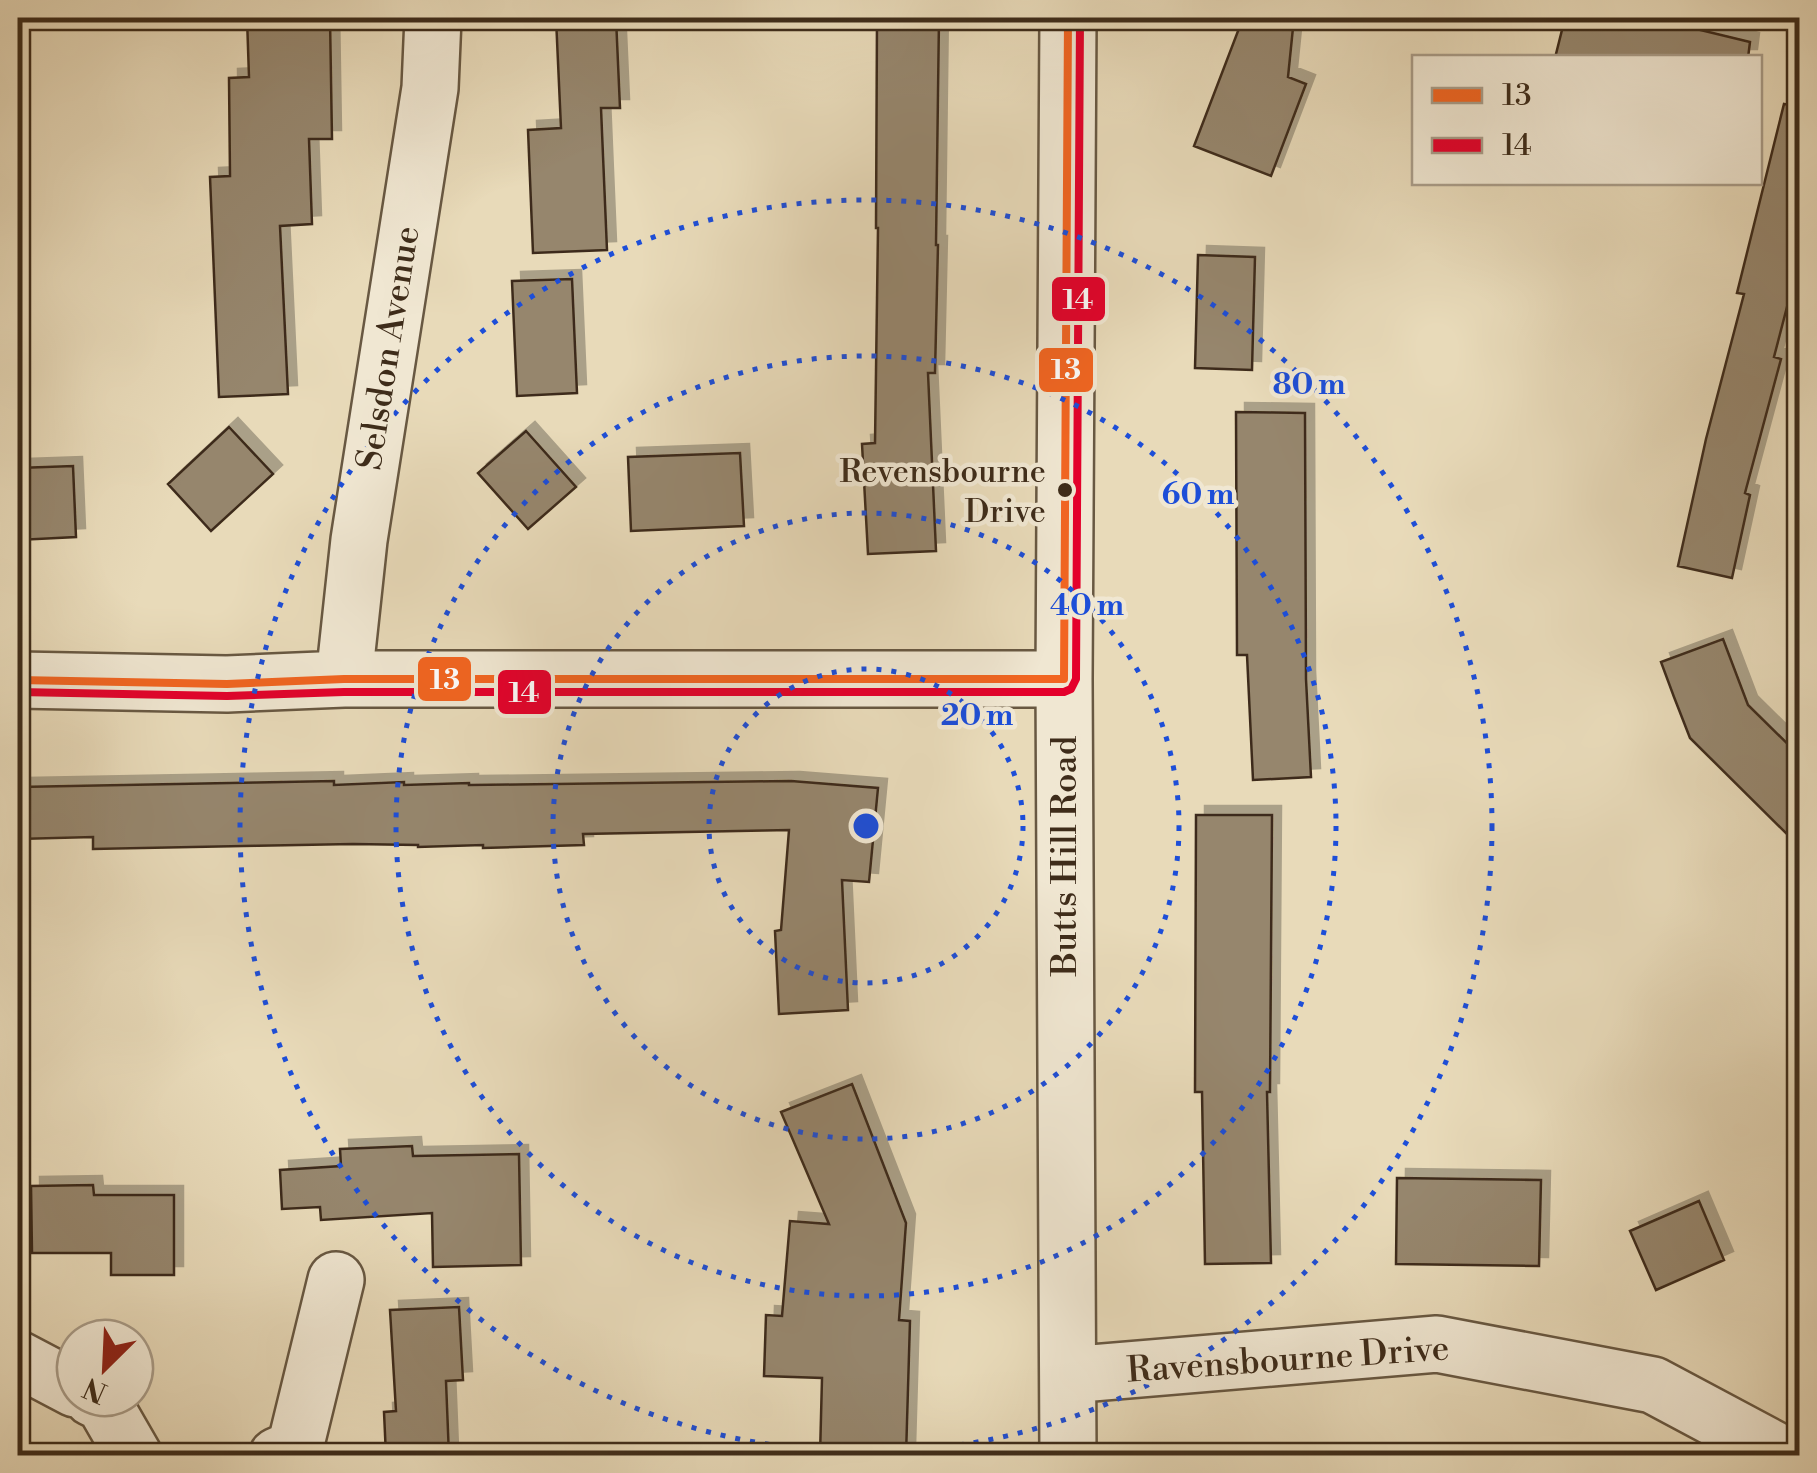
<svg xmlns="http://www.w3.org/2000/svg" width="1817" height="1473" font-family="'Libre Bodoni',serif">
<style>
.building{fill:#96866d;stroke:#3e2c1a;stroke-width:2.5;filter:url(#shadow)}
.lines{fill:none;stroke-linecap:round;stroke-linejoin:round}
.minor-casing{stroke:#685842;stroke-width:60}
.minor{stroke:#f0e7d2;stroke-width:55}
.bus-1-casing{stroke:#f0e7d2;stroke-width:15}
.bus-2-casing{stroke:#f0e7d2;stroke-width:15}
.bus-1{stroke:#f26521;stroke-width:8}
.bus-2{stroke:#e4002b;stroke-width:8}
.ring{fill:none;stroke:#1d4ed8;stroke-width:5;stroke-dasharray:5 10}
.bus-dot{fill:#3e2c1a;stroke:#f0e7d2;stroke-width:4}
.labels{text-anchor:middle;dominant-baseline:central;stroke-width:9;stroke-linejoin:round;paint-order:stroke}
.bus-label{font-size:32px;fill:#3e2c1a;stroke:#f0e7d2;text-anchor:end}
.street-label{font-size:35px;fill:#3e2c1a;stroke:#f0e7d2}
.centre{fill:#1d4ed8;stroke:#f0e7d2;stroke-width:5}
.ring-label{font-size:30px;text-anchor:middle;font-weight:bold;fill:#1d4ed8;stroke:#f0e7d2;stroke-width:9;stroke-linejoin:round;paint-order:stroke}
.line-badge{stroke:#f0e7d2;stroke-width:4}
.badge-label{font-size:28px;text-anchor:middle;font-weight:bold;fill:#fff}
</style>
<defs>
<filter id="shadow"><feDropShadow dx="9" dy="-9" stdDeviation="0" flood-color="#0004"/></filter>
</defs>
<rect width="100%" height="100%" fill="#e8dab9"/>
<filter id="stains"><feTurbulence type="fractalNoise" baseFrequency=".002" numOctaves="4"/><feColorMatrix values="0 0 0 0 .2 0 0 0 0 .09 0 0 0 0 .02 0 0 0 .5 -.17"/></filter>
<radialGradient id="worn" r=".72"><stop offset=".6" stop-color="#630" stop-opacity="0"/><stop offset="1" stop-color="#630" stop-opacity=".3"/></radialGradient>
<path class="building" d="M 247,18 L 330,18 L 332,139 L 309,139 L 312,224 L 280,226 L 288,394 L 219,397 L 210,177 L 230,176 L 229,78 L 249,77 Z
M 556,18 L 616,18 L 620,108 L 601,108 L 607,250 L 533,253 L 528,130 L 561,128 Z
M 877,18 L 939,18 L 936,245 L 938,245 L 935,373 L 928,373 L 936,551 L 868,554 L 862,444 L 875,443 L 878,228 L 876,228 Z
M 1243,18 L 1294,18 L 1288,77 L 1306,84 L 1271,176 L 1194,146 Z
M 1565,18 L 1651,18 L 1750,42 L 1748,58 L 1555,58 Z
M 1784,104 L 1800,106 L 1800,257 L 1774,357 L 1781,359 L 1745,493 L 1750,495 L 1732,578 L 1678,566 L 1706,439 L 1744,294 L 1737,293 Z
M 1198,255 L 1255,257 L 1252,370 L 1195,368 Z
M 572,279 L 577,393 L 517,396 L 512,281 Z
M 1236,412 L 1305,413 L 1306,679 L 1311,777 L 1253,780 L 1247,655 L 1237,655 Z
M 229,427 L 273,474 L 211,531 L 168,484 Z
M 526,431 L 576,487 L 528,529 L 478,473 Z
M 740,453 L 744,526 L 631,531 L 628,457 Z
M 73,466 L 76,537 L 18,540 L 18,468 Z
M 1723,639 L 1748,705 L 1800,756 L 1800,847 L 1690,738 L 1674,697 L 1661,662 Z
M 334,781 L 334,785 L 404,782 L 404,785 L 469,783 L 469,785 L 791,781 L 878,788 L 869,882 L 842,880 L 848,1010 L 779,1014 L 775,931 L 781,930 L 789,830 L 583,834 L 584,845 L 483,848 L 483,845 L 418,847 L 418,845 L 353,844 L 93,849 L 93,837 L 18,839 L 18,787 Z
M 1196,815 L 1272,815 L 1270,1092 L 1267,1092 L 1271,1263 L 1205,1264 L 1202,1092 L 1195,1092 Z
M 852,1084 L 906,1223 L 899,1320 L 910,1321 L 906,1456 L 820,1456 L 822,1378 L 764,1376 L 766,1315 L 782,1316 L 790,1221 L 829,1224 L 781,1112 Z
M 412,1146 L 413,1156 L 519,1154 L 521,1265 L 433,1267 L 432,1213 L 321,1220 L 320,1207 L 282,1209 L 280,1170 L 341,1166 L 340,1149 Z
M 1397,1178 L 1541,1180 L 1539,1266 L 1396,1264 Z
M 93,1185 L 94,1195 L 174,1195 L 174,1275 L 111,1275 L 111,1253 L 32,1253 L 31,1186 Z
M 1699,1201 L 1724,1260 L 1656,1290 L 1630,1231 Z
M 459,1307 L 463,1380 L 446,1381 L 449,1456 L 386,1456 L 384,1412 L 396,1411 L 390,1310 Z"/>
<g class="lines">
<defs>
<path id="minor" d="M 1068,18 L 1064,679 L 1068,1456
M 344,679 L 359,540 L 430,88 L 433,18
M 18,680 L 227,684 L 344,679 L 1064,679
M 18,1359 L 75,1389
M 1068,1375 L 1437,1344 L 1653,1385 L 1786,1456
M 92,1398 L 104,1404 L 134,1456
M 277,1456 L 295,1448 L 336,1280"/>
</defs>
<use href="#minor" class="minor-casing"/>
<use href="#minor" class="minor"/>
<defs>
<path id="bus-1" d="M 18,680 L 227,684 L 344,679 L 1064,679 L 1068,18"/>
<path id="bus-2" d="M 18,692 L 227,696 L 344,692 L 1064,692 L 1071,689 L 1076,679 L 1080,18"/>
</defs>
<use href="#bus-1" class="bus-1-casing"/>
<use href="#bus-2" class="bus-2-casing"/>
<use href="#bus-1" class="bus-1"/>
<use href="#bus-2" class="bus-2"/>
</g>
<g class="ring">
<circle cx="866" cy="826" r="157"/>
<circle cx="866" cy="826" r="313"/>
<circle cx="866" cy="826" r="470"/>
<circle cx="866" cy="826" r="626"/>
</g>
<circle class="bus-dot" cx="1065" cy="490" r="9"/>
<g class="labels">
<g class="bus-label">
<text x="1046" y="472">Revensbourne<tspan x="1046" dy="40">Drive</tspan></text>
</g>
<g class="street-label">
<text transform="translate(389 348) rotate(-81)">Selsdon Avenue</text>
<text transform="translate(1065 856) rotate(-90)">Butts Hill Road</text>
<text transform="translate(1288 1360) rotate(-4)">Ravensbourne Drive</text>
</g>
</g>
<circle cx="866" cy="826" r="15" class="centre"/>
<g class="ring-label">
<text x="1309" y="394">80 m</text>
<text x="1198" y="504">60 m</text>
<text x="1087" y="615">40 m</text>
<text x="977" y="725">20 m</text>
</g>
<g class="line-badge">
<rect x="1050" y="275" width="57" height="48" rx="10" fill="#e4002b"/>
<rect x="1037" y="346" width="58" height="48" rx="10" fill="#f26521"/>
<rect x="416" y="655" width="57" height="48" rx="10" fill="#f26521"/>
<rect x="496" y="668" width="57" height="48" rx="10" fill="#e4002b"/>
</g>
<g class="badge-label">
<text x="1078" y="309">14</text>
<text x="1066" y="379">13</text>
<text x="445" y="689">13</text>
<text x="524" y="702">14</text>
</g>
<rect width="1817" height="1473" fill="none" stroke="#e8dab9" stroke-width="60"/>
<rect x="20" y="20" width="1777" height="1433" fill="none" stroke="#3e2c1a" stroke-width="5"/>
<rect x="30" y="30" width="1757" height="1413" fill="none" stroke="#3e2c1a" stroke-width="2.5"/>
<rect x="1412" y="55" width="350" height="130" fill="#f0e7d2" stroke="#a99c88" stroke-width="2.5"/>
<rect x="1432" y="88" width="50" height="15" fill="#f26521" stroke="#a99c88" stroke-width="2.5"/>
<text x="1502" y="105" font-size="30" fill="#3e2c1a">13</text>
<rect x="1432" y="138" width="50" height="15" fill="#e4002b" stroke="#a99c88" stroke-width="2.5"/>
<text x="1502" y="155" font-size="30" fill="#3e2c1a">14</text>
<g transform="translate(105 1368) rotate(204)"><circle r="48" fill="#f0e7d2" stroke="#a99c88" stroke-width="2.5"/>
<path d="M0-8L18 38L0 25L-18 38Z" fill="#8f2418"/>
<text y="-15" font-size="28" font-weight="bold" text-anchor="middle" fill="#3e2c1a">N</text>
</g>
<rect width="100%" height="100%" filter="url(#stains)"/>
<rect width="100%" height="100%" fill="url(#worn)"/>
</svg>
